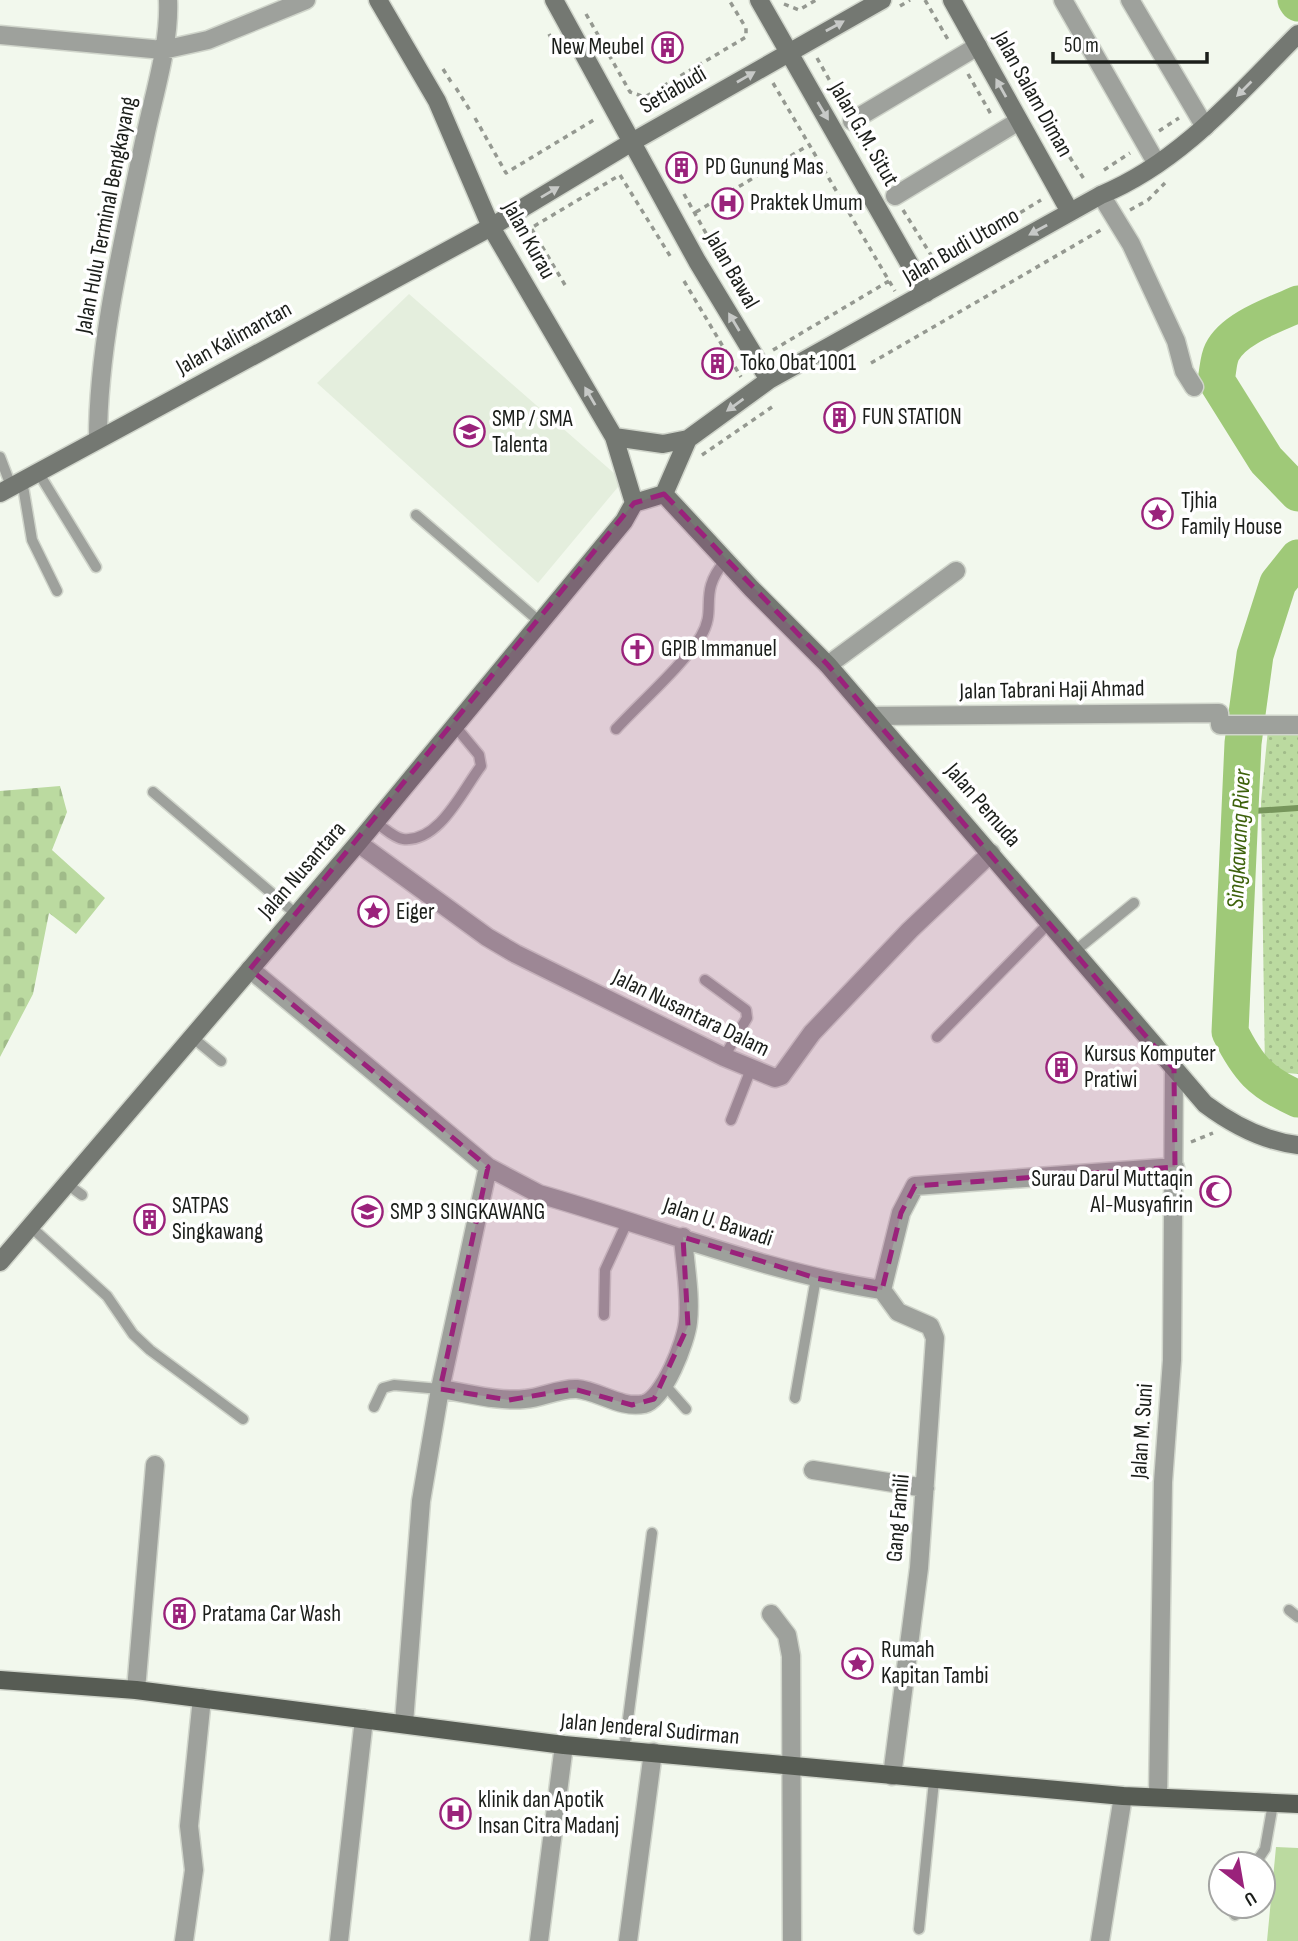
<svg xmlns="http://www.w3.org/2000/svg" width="1298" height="1941" font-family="'Sofia Sans Condensed',sans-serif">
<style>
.built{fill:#e4eedd}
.grass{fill:#bbdaa0}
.cemetery{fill:url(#cemetery-stones)}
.park{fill:url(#park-dots)}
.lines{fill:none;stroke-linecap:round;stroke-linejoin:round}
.stream{stroke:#77965c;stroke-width:6}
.river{stroke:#9fc978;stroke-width:37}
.lane-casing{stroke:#d0d5cb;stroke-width:13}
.street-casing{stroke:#d0d5cb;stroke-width:21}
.secondary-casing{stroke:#d0d5cb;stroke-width:21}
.primary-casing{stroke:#d0d5cb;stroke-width:21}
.path{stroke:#959991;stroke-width:3.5;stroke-dasharray:5 5;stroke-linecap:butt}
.lane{stroke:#9ea19c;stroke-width:10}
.street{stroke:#9ea19c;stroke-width:18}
.secondary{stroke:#747872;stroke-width:18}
.primary{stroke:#575c54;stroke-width:18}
.oneway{fill:#c7c9c7}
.marked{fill:#9a227b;fill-opacity:0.2;stroke:#9a227b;stroke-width:5;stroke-dasharray:14 9;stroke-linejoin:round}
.labels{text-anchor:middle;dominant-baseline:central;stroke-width:7;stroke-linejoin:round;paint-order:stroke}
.poi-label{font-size:23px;fill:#1b1e1a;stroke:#fff;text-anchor:start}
.street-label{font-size:23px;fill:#1b1e1a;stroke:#fff}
.water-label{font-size:24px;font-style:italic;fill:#3d610b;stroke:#fff}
</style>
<defs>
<pattern id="cemetery-stones" width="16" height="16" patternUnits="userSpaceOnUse" patternTransform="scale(1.75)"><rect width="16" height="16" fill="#bbdaa0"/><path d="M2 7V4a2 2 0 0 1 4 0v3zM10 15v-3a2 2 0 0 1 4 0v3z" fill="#a0bb89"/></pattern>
<pattern id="park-dots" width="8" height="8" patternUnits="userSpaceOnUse" patternTransform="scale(1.75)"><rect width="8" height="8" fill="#bbdaa0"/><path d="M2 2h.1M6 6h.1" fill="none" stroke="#a0bb89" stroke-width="1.8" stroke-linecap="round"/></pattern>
</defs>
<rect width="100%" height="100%" fill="#f2f8ed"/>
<path class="built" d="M 409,294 L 623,481 L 538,583 L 317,383 Z"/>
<path class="grass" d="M 1276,1847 L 1298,1848 L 1298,1941 L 1267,1941 Z"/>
<path class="cemetery" d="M 60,786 L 67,812 L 52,850 L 105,898 L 76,934 L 49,913 L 33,994 L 0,1057 L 0,791 Z"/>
<path class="park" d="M 1298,718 L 1298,1074 L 1265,1071 L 1261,802 L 1269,719 Z"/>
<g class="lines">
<path class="stream" d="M 1239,812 L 1298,808"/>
<path class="river" d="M 1296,0 L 1298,3
M 1298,304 C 1274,315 1234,328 1222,352 C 1218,360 1218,372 1216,380 L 1266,460 L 1298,493
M 1298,558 L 1278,583 L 1255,655 L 1243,743 L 1230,1032 C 1248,1068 1260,1082 1298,1099"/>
<defs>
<path id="lane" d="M 0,457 L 11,486
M 38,472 L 96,567
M 22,480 L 32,540 L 57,591
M 416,515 L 540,622
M 616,729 C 639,704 685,663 701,636 C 718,608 697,594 725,561
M 153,792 L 296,914
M 375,822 C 383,827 394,838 403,839 C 439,843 462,791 481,766 L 479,755 L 455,726
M 1075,951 L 1134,903
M 705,980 L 746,1010 L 747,1018 L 724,1057
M 192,1037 L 221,1061
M 937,1037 L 1050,922
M 731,1120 L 751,1069
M 67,1184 L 82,1195
M 31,1227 L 107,1296 L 133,1334 L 150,1350 L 243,1419
M 604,1315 L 605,1270 L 628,1220
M 664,1384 L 686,1409
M 795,1398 L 816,1278
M 374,1407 L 383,1388 L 394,1385 L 440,1389
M 1289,1610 L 1298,1617
M 624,1750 L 652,1533
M 1255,1864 L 1265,1849 L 1273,1804
M 1235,1915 L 1236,1906
M 919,1929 L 934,1781"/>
<path id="street" d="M 1063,0 L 1157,164
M 1130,0 L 1205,127
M 0,35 L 163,50 L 208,40 L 306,0
M 852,121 L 978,46
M 1101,195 L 1131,244 L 1176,341 L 1184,371 L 1194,387
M 895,196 L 1019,121
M 98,439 C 98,342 125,233 145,137 C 154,93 170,45 168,0
M 828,665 L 956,571
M 872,716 L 1219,713 L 1220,725 L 1298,725
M 358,843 L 487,937 L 516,954 L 724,1057 L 775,1078 L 781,1076 L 812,1033 L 910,930 L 991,853
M 250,969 L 488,1167 L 539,1194 C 652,1226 765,1272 882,1290
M 882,1290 L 898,1312 L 930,1326 L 935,1338 L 919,1568 L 892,1776
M 882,1290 L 901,1213 L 915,1186 L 1175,1167
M 440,1389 C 468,1393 498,1402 525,1399 C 542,1398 559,1388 577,1389 C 599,1391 621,1409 644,1404 C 664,1399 686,1342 688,1322 C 691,1295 685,1265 683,1237
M 813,1470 L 925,1488
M 771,1614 L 787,1635 L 791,1656 L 792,1941
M 136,1690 L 155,1465
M 404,1723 L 421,1501 L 440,1389 L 488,1167
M 1158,1797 L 1163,1482 L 1172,1360 L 1174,1069
M 184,1941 L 194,1870 L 189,1826 L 202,1698
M 339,1941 L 364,1719
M 539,1941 L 564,1745
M 628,1941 L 653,1752
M 1100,1941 L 1123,1796"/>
<path id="secondary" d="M 378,0 L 437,101 L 491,227 L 614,437 L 634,503
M 554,0 L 697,261 L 769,380
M 759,0 L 926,293
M 952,0 L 1070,212
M 614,437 L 663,444 L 688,439
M 0,493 L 491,227 L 632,142 L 882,0
M 664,494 L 688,439 L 769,380 L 1101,195 C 1181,162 1238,94 1298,34
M 634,503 L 664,494 L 752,589 L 828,665 L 1205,1104 C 1233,1125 1263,1141 1298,1145
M 0,1262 L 358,843 L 624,521 L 634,503"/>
<path id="primary" d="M 0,1680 L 136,1690 L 564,1745 L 1123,1796 L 1298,1804"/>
</defs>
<use href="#lane" class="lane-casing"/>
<use href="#street" class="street-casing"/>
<use href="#secondary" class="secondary-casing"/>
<use href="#primary" class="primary-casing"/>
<path class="path" d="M 925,0 L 950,43
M 784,4 L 799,10 L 816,0
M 900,6 L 910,0
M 586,14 L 602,42
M 549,34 L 555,45
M 604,46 L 630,92 L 645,97 L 746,37 L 746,28 L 729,0
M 817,58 L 844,106
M 443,69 L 453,85
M 968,74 L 992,116
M 773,83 L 895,291
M 456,88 L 471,112
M 1026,90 L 1086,182
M 475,118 L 506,173 L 597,118
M 1159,131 L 1179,118
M 1104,170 L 1130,153
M 684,194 L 730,276
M 903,210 L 936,263 L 939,262
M 1130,210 L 1148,200 L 1165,183
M 696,212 L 809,145
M 952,254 L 1041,200
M 684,281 L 741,377
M 565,285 L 531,228 L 620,175 L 672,259
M 773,350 L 889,281
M 871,363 L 1101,230
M 702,455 L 772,407
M 1191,1142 L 1213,1133"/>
<use href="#lane" class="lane"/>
<use href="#street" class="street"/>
<use href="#secondary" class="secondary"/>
<use href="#primary" class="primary"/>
</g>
<defs><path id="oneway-solid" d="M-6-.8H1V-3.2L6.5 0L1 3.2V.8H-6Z" transform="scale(1.75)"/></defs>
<g class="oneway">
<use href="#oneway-solid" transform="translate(835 26) rotate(-29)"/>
<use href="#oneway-solid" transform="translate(746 77) rotate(-30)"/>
<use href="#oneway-solid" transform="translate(1001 88) rotate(-119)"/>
<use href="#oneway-solid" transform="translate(1244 89) rotate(135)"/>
<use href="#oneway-solid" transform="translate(823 111) rotate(59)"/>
<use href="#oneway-solid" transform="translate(550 192) rotate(-31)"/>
<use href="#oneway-solid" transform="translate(1038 230) rotate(151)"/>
<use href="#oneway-solid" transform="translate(734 322) rotate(-121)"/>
<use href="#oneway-solid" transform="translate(590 396) rotate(-120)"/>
<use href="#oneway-solid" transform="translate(735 405) rotate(144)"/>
</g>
<path class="marked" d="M 664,494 L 828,665 L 1174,1069 L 1175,1167 L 915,1186 L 901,1213 L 882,1290 L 816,1278 L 683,1237 L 688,1326 L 654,1399 L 632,1405 L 574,1389 L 509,1400 L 440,1389 L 488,1167 L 250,969 L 634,503 Z"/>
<defs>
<symbol id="building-ring" viewBox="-11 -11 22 22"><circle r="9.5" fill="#fff" stroke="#9a227b" stroke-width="1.5"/><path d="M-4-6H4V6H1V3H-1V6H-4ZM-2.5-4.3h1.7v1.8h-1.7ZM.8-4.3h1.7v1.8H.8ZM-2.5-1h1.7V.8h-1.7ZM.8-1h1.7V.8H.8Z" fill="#9a227b"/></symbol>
<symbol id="hospital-ring" viewBox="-11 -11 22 22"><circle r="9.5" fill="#fff" stroke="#9a227b" stroke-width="1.5"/><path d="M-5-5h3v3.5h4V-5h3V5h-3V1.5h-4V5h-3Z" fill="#9a227b"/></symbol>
<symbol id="school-ring" viewBox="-11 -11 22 22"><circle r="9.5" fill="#fff" stroke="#9a227b" stroke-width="1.5"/><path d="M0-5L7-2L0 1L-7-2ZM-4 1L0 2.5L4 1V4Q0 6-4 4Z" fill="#9a227b"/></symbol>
<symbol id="sight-ring" viewBox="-11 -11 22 22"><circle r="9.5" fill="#fff" stroke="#9a227b" stroke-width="1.5"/><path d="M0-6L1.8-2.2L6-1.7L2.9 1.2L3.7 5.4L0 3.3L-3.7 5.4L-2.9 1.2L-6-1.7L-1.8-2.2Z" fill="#9a227b"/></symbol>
<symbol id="church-ring" viewBox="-11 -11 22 22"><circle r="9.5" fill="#fff" stroke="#9a227b" stroke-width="1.5"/><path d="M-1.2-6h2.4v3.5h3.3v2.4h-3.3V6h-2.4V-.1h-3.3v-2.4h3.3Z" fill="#9a227b"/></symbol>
<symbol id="mosque-ring" viewBox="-11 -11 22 22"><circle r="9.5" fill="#fff" stroke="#9a227b" stroke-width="1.5"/><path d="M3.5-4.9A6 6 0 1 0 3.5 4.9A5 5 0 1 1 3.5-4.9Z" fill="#9a227b"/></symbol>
</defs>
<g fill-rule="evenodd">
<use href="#building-ring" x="650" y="30" width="35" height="35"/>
<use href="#building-ring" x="664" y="150" width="35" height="35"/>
<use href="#hospital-ring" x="710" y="186" width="35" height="35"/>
<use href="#building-ring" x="700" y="346" width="35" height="35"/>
<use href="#building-ring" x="822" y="400" width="35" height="35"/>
<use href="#school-ring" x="452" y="414" width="35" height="35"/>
<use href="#sight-ring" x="1140" y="496" width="35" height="35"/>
<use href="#church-ring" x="620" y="632" width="35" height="35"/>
<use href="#sight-ring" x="356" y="894" width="35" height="35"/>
<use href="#building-ring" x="1044" y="1050" width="35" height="35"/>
<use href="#mosque-ring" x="1198" y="1174" width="35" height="35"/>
<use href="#school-ring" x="350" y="1194" width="35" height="35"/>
<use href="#building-ring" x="132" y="1202" width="35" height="35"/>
<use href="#building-ring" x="162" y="1596" width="35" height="35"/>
<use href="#sight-ring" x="840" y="1646" width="35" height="35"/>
<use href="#hospital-ring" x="438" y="1796" width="35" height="35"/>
</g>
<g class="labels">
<g class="poi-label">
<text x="644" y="47" text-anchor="end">New Meubel</text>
<text x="705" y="167">PD Gunung Mas</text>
<text x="750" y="203">Praktek Umum</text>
<text x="740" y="363">Toko Obat 1001</text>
<text x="862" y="417">FUN STATION</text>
<text x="492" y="419">SMP / SMA<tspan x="492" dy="26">Talenta</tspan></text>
<text x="1181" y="501">Tjhia<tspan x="1181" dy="26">Family House</tspan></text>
<text x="661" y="649">GPIB Immanuel</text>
<text x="396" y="912">Eiger</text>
<text x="1084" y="1054">Kursus Komputer<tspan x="1084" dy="26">Pratiwi</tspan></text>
<text x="1193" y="1179" text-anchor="end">Surau Darul Muttaqin<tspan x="1193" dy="26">Al-Musyafirin</tspan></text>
<text x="172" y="1206">SATPAS<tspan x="172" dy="26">Singkawang</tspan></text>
<text x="390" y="1212">SMP 3 SINGKAWANG</text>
<text x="202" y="1614">Pratama Car Wash</text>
<text x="881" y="1650">Rumah<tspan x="881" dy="26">Kapitan Tambi</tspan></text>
<text x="478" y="1800">klinik dan Apotik<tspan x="478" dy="26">Insan Citra Madanj</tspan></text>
</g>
<g class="street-label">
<text transform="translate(673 90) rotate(-30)">Setiabudi</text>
<text transform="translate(1033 94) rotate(61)">Jalan Salam Diman</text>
<text transform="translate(864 134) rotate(60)">Jalan G.M. Situt</text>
<text transform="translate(106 215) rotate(-79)">Jalan Hulu Terminal Bengkayang</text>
<text transform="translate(529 240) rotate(61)">Jalan Kurau</text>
<text transform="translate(961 246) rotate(-30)">Jalan Budi Utomo</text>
<text transform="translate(732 270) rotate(60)">Jalan Bawal</text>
<text transform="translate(234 338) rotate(-29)">Jalan Kalimantan</text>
<text transform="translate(1052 690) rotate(-1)">Jalan Tabrani Haji Ahmad</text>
<text transform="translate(983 805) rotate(49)">Jalan Pemuda</text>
<text transform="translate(302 870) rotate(-49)">Jalan Nusantara</text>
<text transform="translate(691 1013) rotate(26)">Jalan Nusantara Dalam</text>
<text transform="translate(718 1222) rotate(18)">Jalan U. Bawadi</text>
<text transform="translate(1142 1431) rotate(-86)">Jalan M. Suni</text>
<text transform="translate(898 1518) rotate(-85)">Gang Famili</text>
<text transform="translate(650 1729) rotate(5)">Jalan Jenderal Sudirman</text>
</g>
<g class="water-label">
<text transform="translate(1239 839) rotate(-87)">Singkawang River</text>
</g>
</g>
<g transform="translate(1242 1885) rotate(149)"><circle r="33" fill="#ffffff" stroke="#a4a5a3" stroke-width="2"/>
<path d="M0-5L12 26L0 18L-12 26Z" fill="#9a227b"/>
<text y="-10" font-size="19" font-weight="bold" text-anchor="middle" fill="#1b1e1a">U</text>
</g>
<path d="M1053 52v10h154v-10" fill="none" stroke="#1b1e1a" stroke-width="3.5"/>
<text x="1064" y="52" font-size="21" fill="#1b1e1a" stroke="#ffffff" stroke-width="5" paint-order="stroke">50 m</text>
</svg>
